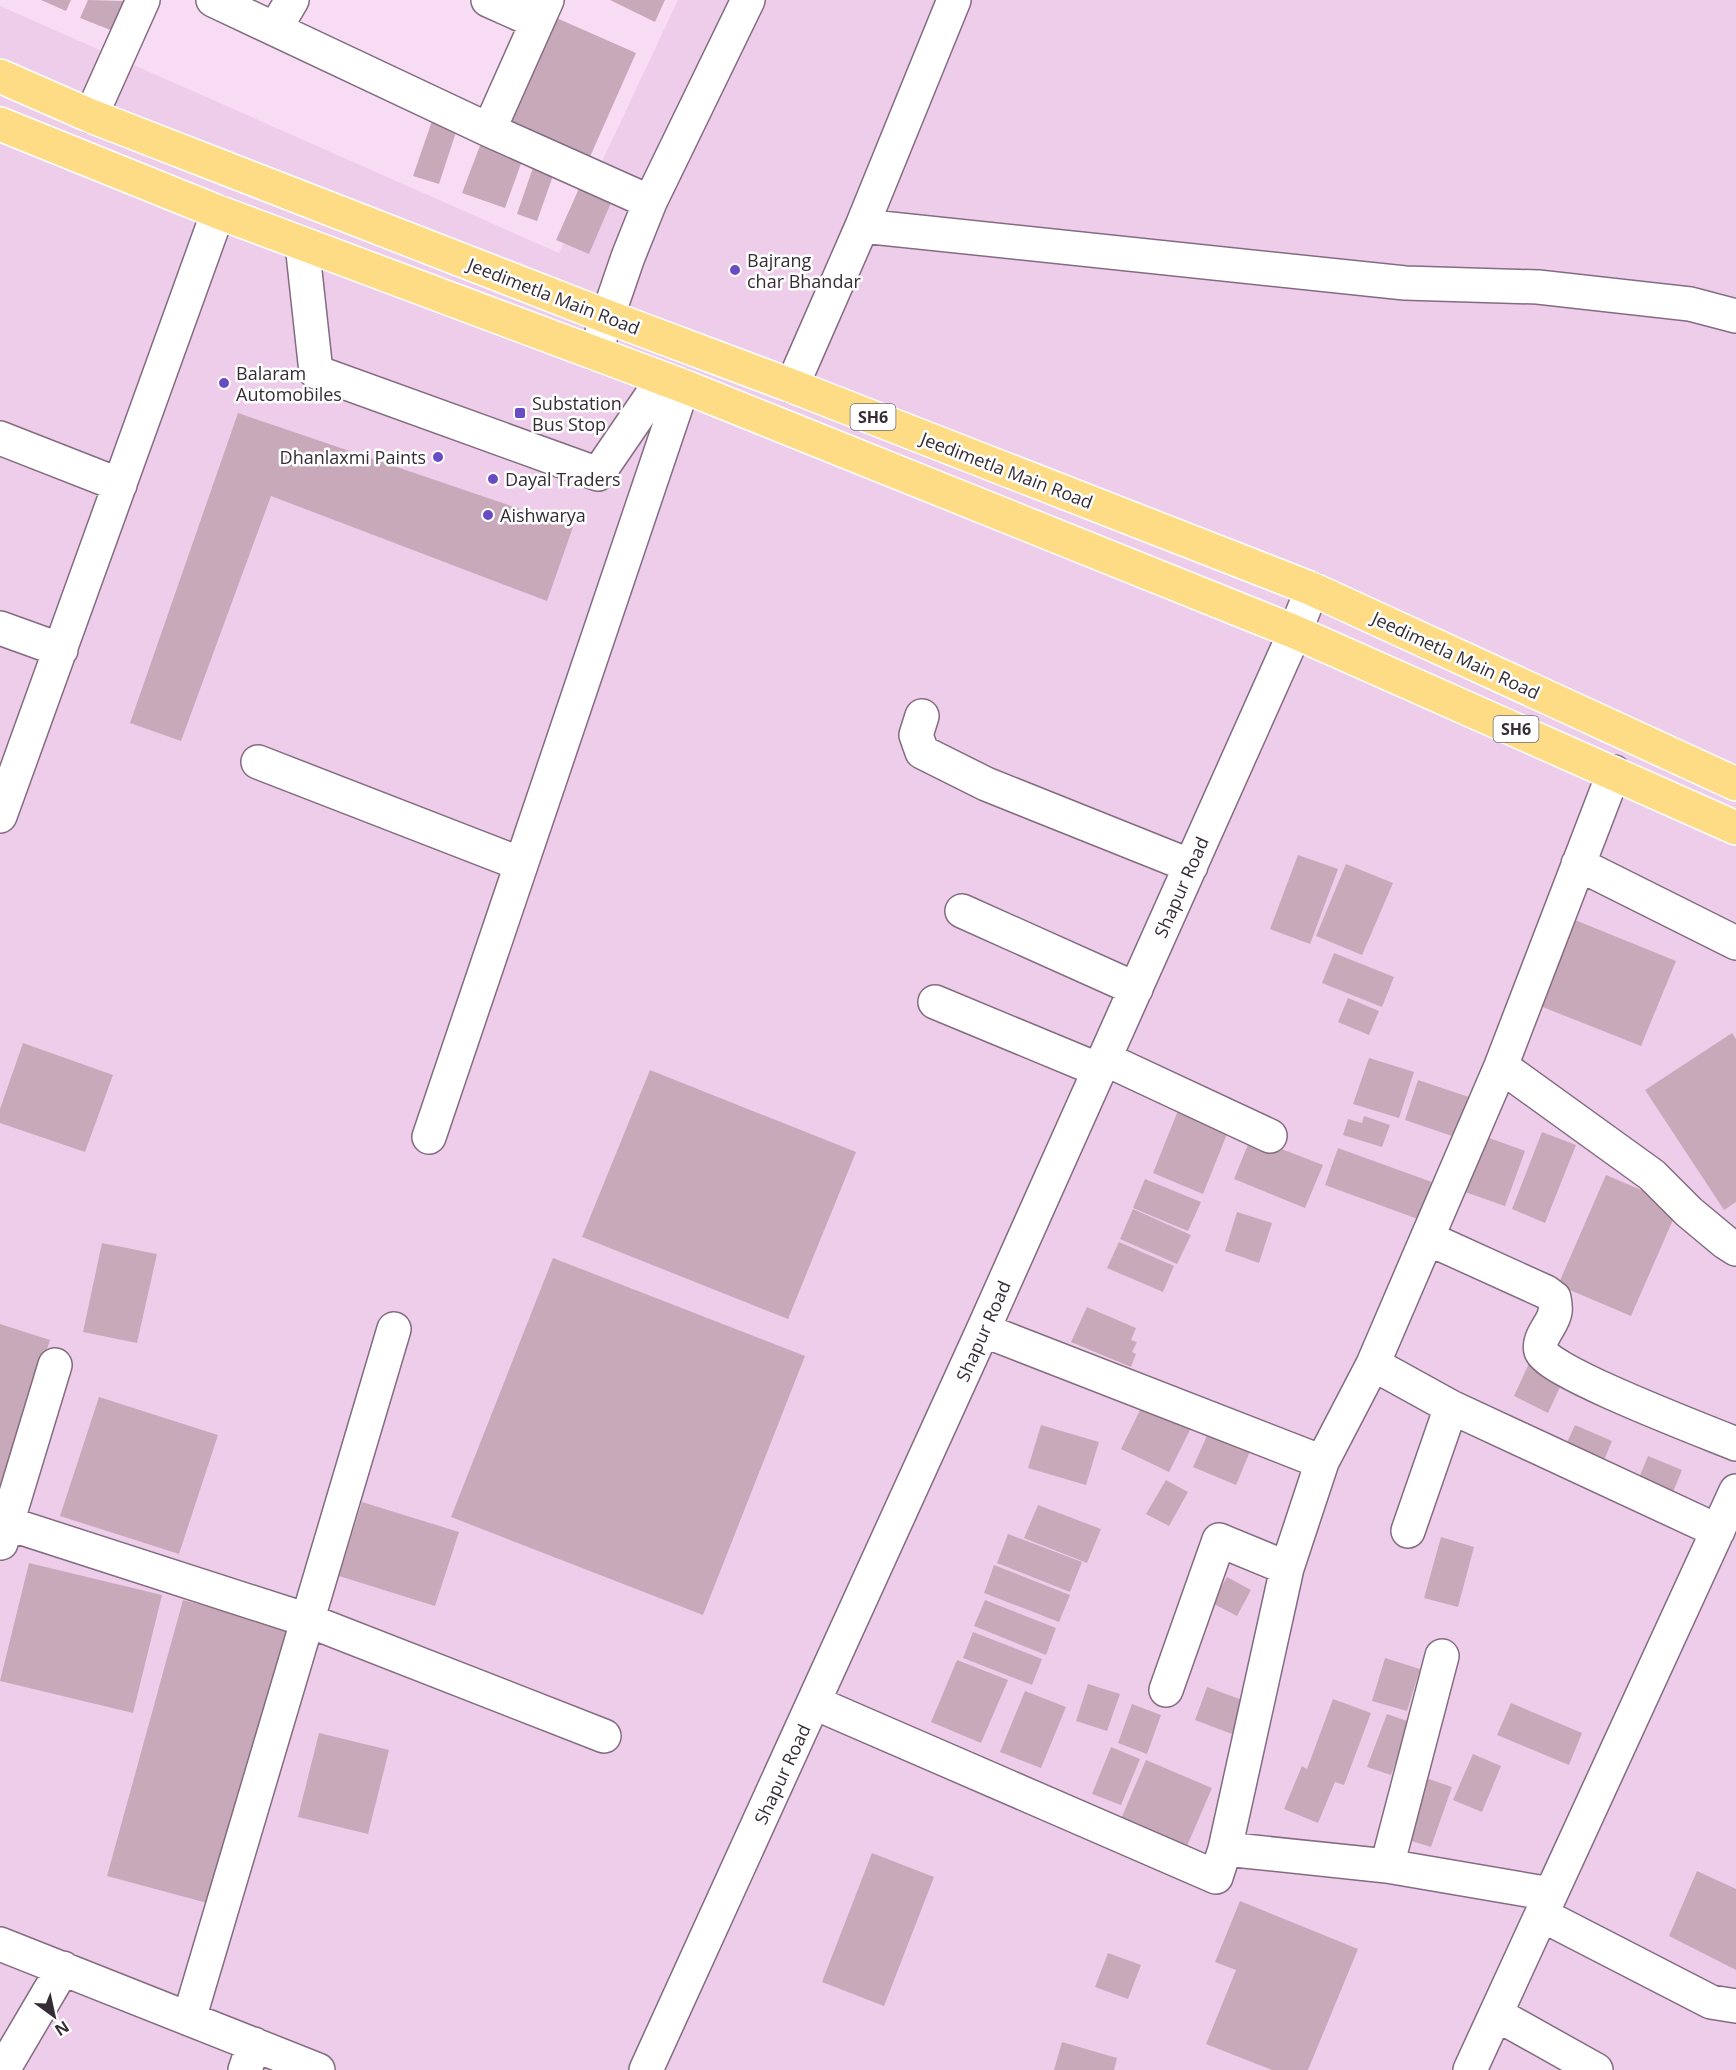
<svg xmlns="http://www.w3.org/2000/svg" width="1736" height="2070" font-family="'Open Sans',sans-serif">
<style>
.built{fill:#eecdea}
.building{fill:#c8a9ba}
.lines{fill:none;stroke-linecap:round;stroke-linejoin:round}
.minor-casing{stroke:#836c81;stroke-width:36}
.major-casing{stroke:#fff;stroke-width:36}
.minor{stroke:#fff;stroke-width:33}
.major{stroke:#fedc86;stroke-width:33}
.poi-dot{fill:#694bc4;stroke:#fff;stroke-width:2}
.labels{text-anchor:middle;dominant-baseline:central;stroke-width:5;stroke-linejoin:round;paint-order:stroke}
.shield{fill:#fff;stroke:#726b72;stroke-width:1.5}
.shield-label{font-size:16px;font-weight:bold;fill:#362c35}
.poi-label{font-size:18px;fill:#362c35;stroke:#fff;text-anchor:start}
.street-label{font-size:18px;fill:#362c35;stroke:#fff}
</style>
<rect width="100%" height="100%" fill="#f7dcf4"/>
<path class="built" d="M 678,0 L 1736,0 L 1736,2070 L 0,2070 L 0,6 L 559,253 Z"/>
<path class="building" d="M 41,0 L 71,0 L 66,11 Z
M 88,0 L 125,1 L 113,31 L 80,18 Z
M 610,0 L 665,0 L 655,22 Z
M 552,16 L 636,53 L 589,159 L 505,122 Z
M 432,121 L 457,129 L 439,184 L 413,176 Z
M 481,143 L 523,158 L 505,208 L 462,193 Z
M 535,162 L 555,170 L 537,221 L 517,214 Z
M 581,184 L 613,198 L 589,254 L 556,240 Z
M 238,413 L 573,527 L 547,601 L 271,496 L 181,741 L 130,723 Z
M 1298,855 L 1338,869 L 1310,944 L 1270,929 Z
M 1346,864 L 1393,883 L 1362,955 L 1316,936 Z
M 1575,920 L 1676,961 L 1641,1046 L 1540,1006 Z
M 1334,953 L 1394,977 L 1382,1007 L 1322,983 Z
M 1348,998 L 1379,1011 L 1369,1035 L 1338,1022 Z
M 1732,1033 L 1736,1039 L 1736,1202 L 1724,1210 L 1645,1090 Z
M 23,1043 L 113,1075 L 85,1152 L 0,1123 L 0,1109 Z
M 1369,1058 L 1414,1072 L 1399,1118 L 1353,1104 Z
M 650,1070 L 856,1152 L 788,1319 L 582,1237 Z
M 1418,1080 L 1469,1097 L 1455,1137 L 1405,1120 Z
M 1181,1103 L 1231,1124 L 1203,1194 L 1153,1173 Z
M 1364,1116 L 1390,1125 L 1382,1147 L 1343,1135 L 1348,1119 L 1362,1123 Z
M 1542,1132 L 1576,1145 L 1545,1223 L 1512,1209 Z
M 1481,1135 L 1525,1151 L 1505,1206 L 1462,1191 Z
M 1251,1137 L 1323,1165 L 1305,1208 L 1234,1179 Z
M 1338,1148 L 1440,1185 L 1426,1222 L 1325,1185 Z
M 1606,1175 L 1679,1206 L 1631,1316 L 1558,1285 Z
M 1145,1179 L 1201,1202 L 1188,1231 L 1133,1208 Z
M 1133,1209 L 1191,1235 L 1177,1264 L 1120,1239 Z
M 1237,1212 L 1272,1223 L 1259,1263 L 1225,1251 Z
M 1119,1242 L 1174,1266 L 1163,1292 L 1107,1268 Z
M 102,1243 L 157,1254 L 137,1343 L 83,1332 Z
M 553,1258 L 805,1356 L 703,1615 L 451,1517 Z
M 1087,1307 L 1136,1328 L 1131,1340 L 1137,1342 L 1132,1352 L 1136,1354 L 1131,1367 L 1071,1342 Z
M 0,1324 L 50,1340 L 0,1494 Z
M 1532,1357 L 1566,1374 L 1548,1413 L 1514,1396 Z
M 99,1397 L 218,1435 L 179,1554 L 60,1516 Z
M 1143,1404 L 1192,1426 L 1169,1472 L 1121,1449 Z
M 1041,1425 L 1099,1442 L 1086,1485 L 1028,1468 Z
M 1575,1425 L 1612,1441 L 1602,1465 L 1564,1449 Z
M 1209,1431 L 1251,1449 L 1236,1485 L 1193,1467 Z
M 1648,1456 L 1682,1470 L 1670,1499 L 1636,1485 Z
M 1166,1480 L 1188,1492 L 1169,1526 L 1146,1514 Z
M 362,1502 L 459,1532 L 435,1606 L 339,1576 Z
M 1038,1505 L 1101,1529 L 1087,1563 L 1024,1538 Z
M 1008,1534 L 1082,1562 L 1070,1592 L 997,1563 Z
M 1441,1537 L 1474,1547 L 1458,1607 L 1424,1598 Z
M 29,1563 L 162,1595 L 133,1713 L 0,1681 Z
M 994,1565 L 1070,1595 L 1059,1622 L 984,1593 Z
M 1227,1577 L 1251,1590 L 1237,1616 L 1212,1603 Z
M 183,1600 L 287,1628 L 211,1904 L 107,1876 Z
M 985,1600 L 1056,1628 L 1046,1655 L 974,1626 Z
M 973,1632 L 1042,1659 L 1032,1685 L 963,1658 Z
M 1385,1658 L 1420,1669 L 1407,1711 L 1372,1701 Z
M 957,1660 L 1008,1680 L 981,1743 L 931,1722 Z
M 1088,1684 L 1120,1694 L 1107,1731 L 1076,1721 Z
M 1207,1687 L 1245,1701 L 1232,1734 L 1195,1720 Z
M 1025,1691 L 1066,1707 L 1041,1768 L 1000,1752 Z
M 1333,1699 L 1371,1713 L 1344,1785 L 1335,1782 L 1318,1823 L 1284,1809 L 1302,1766 L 1307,1769 Z
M 1511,1703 L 1582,1733 L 1569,1765 L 1497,1735 Z
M 1132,1704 L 1161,1715 L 1147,1754 L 1118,1743 Z
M 1387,1714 L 1410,1722 L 1391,1775 L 1367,1767 Z
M 319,1733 L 389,1750 L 368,1834 L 298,1817 Z
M 1111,1747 L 1140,1759 L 1121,1805 L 1092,1794 Z
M 1473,1754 L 1501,1766 L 1482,1812 L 1453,1800 Z
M 1146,1760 L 1212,1788 L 1187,1846 L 1121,1819 Z
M 1426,1778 L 1452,1787 L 1431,1847 L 1405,1839 Z
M 872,1853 L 934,1877 L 884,2006 L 822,1982 Z
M 1697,1871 L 1736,1889 L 1736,1970 L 1669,1936 Z
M 1240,1901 L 1358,1949 L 1308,2070 L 1272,2070 L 1206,2044 L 1236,1970 L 1215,1962 Z
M 1108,1953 L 1141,1965 L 1128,1999 L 1095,1987 Z
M 1062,2042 L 1117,2058 L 1114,2070 L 1054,2070 Z"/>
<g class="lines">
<defs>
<path id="minor" d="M 213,0 L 489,130 L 650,202
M 488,0 L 537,22
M 275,29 L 292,0
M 91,116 L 143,0
M 489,130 L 547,0
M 862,226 L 1405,283 L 1538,287 L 1690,304 L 1736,316
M 302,244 L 316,372 L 598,474 L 663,379
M 595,353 L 628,257 L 650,202 L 748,0
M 792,386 L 862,226 L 954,0
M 0,438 L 120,485
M 0,628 L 61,650
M 922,716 L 916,735 L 922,752 L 986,784 L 1191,866
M 258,762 L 521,864
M 0,816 L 218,212
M 1578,864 L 1736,943
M 962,911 L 1136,989
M 935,1002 L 1099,1070
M 1105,1059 L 1270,1136
M 1501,1066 L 1652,1175 L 1689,1212 L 1725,1242 L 1736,1249
M 429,1137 L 683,386
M 1427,1238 L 1546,1292 L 1554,1298 C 1555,1303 1556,1308 1555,1312 C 1553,1325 1537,1338 1541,1351 C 1548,1372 1707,1432 1736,1444
M 983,1330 L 1322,1462
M 1373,1364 L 1451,1407 L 1718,1531
M 0,1521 L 307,1620 L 604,1736
M 1408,1531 L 1451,1407
M 1,1543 L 55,1365
M 1166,1690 L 1219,1540 L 1287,1568
M 815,1703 L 1216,1877 L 1225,1849 L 1287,1568 L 1322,1462 L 1373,1364 L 1501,1066 L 1614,772
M 1225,1849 L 1387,1866 L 1551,1894
M 1387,1866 L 1442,1656
M 1542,1915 L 1711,2002 L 1736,2006
M 0,1944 L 318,2070
M 1496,2014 L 1596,2070
M 189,2019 L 394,1329
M 3,2070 L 63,1968
M 245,2070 L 254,2044
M 646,2070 L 983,1330 L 1295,632 L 1312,589
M 1470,2070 L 1736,1491"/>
<path id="major" d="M 0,76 L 91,116 L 608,317 L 792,386 L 1312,589 L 1736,784
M 0,124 L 218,212 L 683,386 L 1295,632 L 1736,828"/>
</defs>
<use href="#minor" class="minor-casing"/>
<use href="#major" class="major-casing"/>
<use href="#minor" class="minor"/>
<use href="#major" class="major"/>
</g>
<g class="poi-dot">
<circle cx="735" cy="270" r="6"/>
<circle cx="224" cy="383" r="6"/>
<rect x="514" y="407" width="12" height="12" rx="3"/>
<circle cx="438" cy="457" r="6"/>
<circle cx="493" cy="479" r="6"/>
<circle cx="488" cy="515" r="6"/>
</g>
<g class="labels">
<g class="shield">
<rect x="850.5" y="404" width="45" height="26" rx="4.5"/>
<rect x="1493.5" y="716" width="45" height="26" rx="4.5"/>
</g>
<g class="shield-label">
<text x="873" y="417">SH6</text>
<text x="1516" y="729">SH6</text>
</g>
<g class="poi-label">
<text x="747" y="260">Bajrang<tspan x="747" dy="21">char Bhandar</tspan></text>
<text x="236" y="373">Balaram<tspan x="236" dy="21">Automobiles</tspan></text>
<text x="532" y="403">Substation<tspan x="532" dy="21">Bus Stop</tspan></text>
<text x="426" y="457" text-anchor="end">Dhanlaxmi Paints</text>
<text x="505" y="479">Dayal Traders</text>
<text x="500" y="515">Aishwarya</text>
</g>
<g class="street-label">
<text transform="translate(554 296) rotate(21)">Jeedimetla Main Road</text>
<text transform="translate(1007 470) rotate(21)">Jeedimetla Main Road</text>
<text transform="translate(1456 655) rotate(25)">Jeedimetla Main Road</text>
<text transform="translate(1181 887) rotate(-66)">Shapur Road</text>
<text transform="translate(983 1331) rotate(-66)">Shapur Road</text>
<text transform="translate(782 1774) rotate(-65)">Shapur Road</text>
</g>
</g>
<g transform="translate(54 2016) rotate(147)" stroke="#ffffff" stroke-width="4.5" paint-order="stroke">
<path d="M0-4.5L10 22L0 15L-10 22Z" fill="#362c35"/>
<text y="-9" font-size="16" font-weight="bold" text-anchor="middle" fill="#362c35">N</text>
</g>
</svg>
